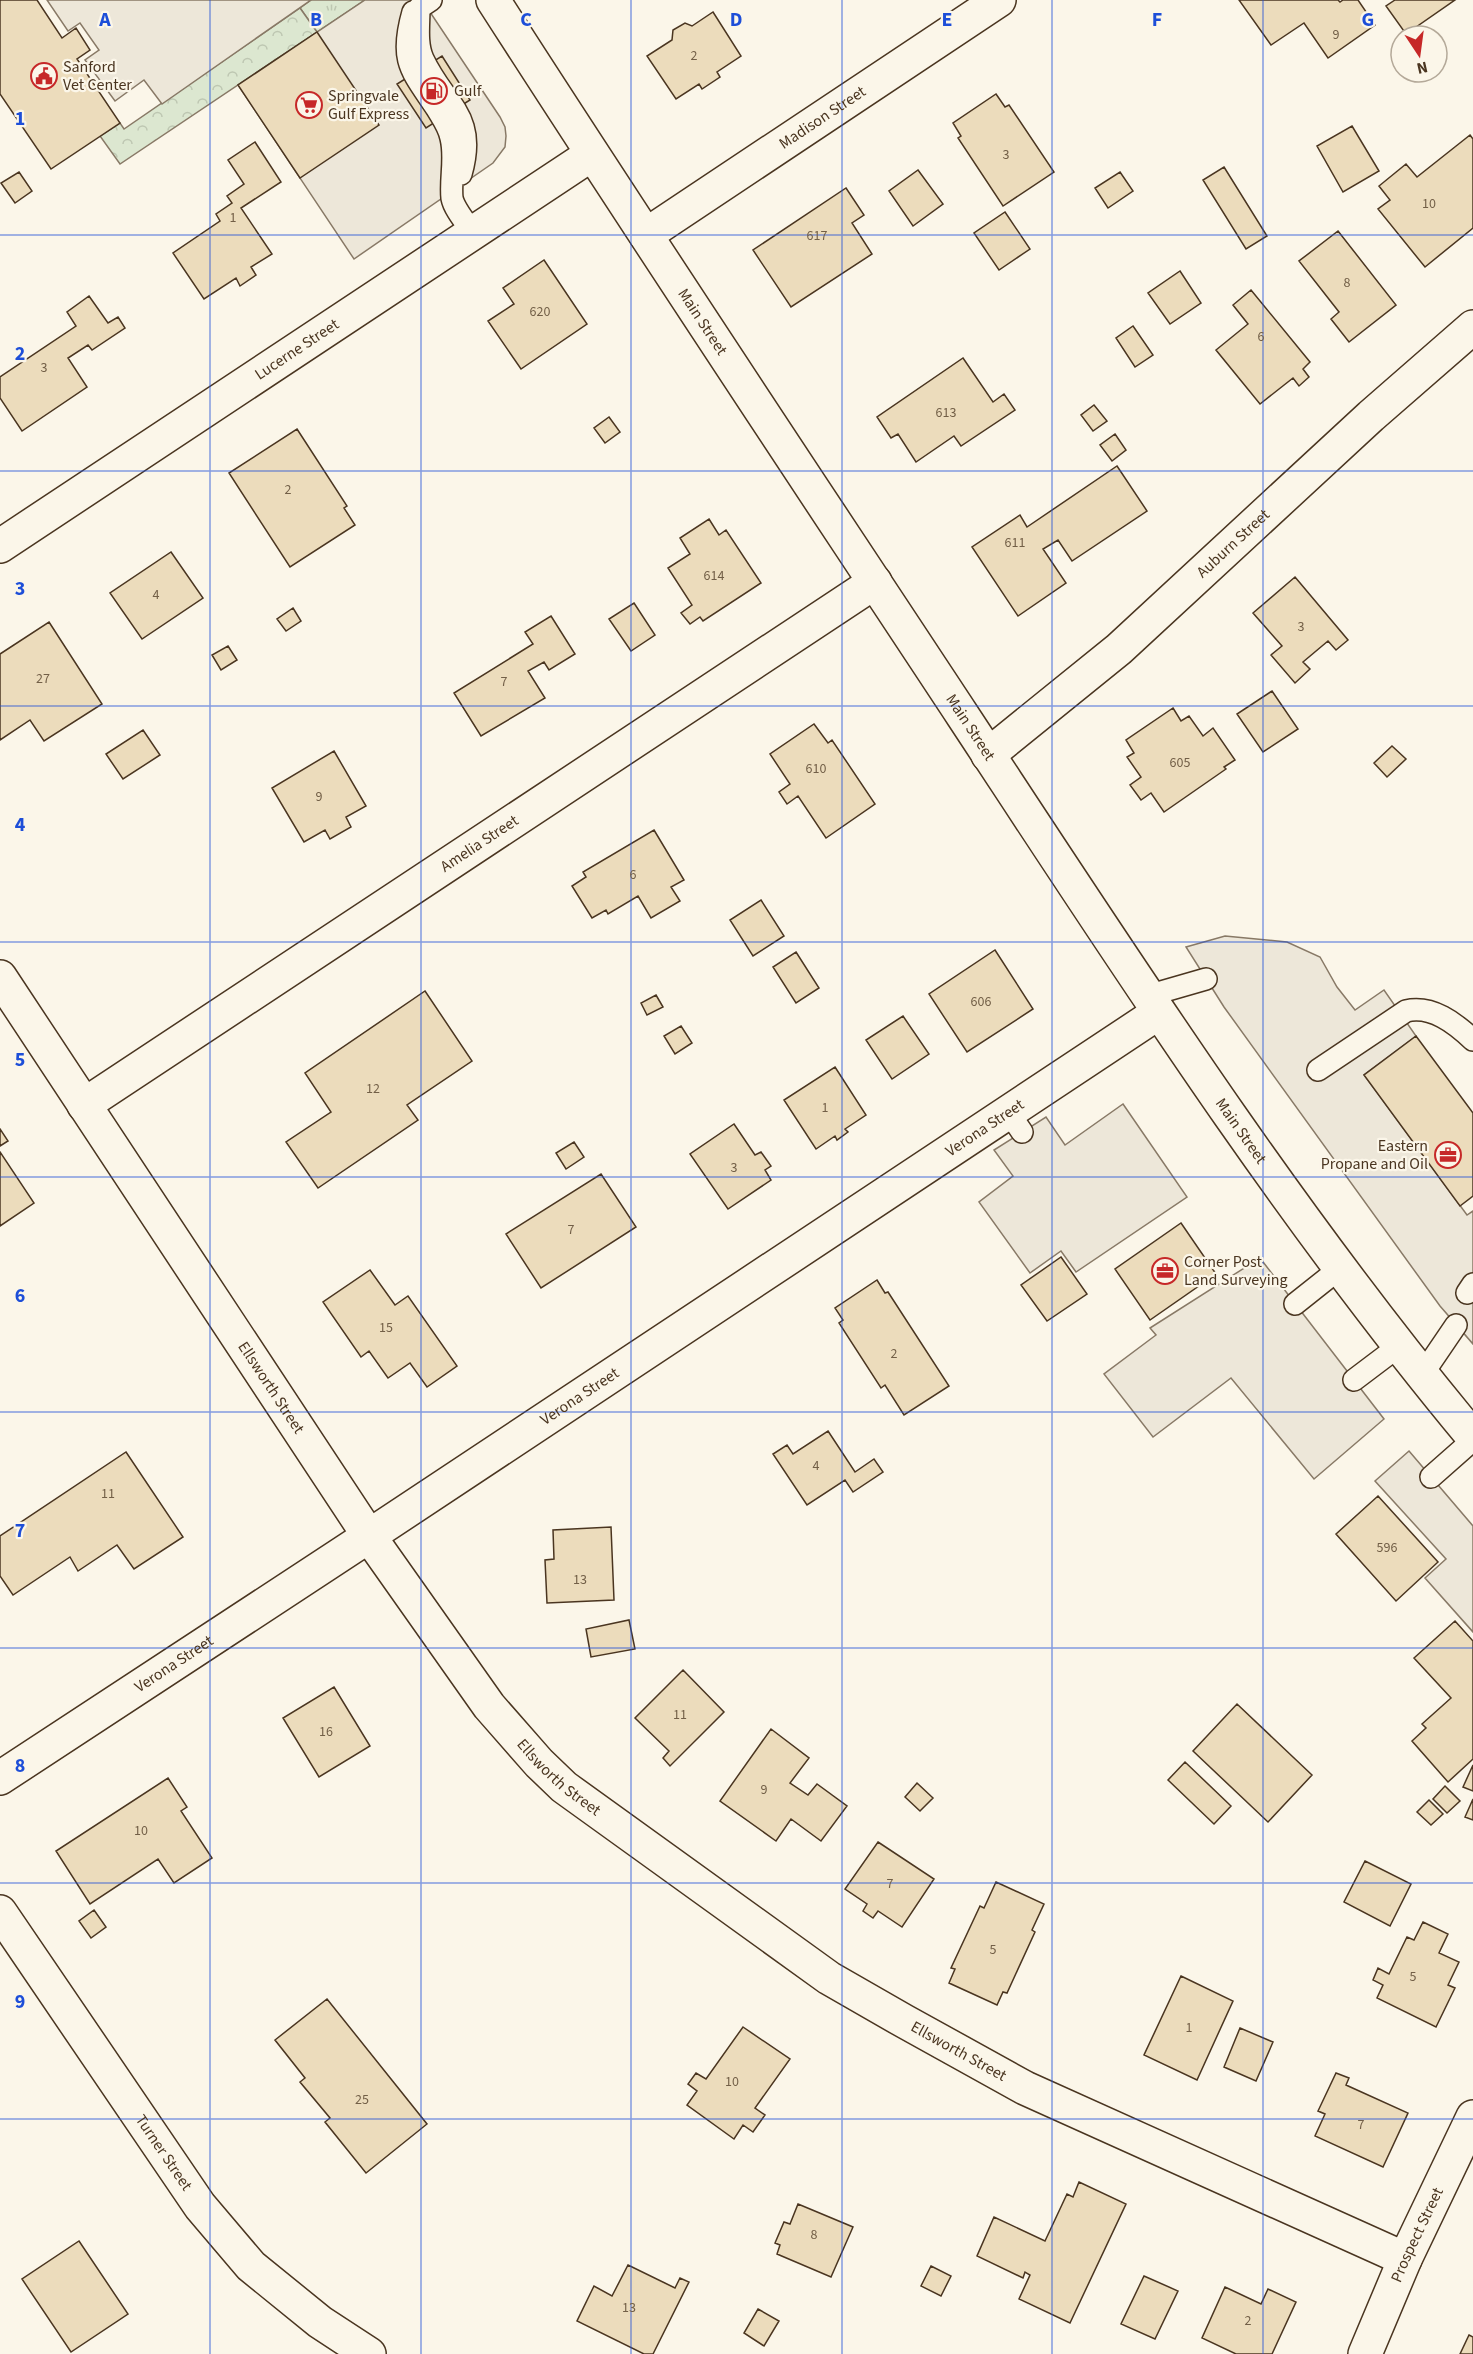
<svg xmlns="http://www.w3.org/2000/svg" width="1473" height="2354" font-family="'Source Sans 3',sans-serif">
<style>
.grass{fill:url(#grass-tufts);stroke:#887966;stroke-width:1.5}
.forest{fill:url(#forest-crowns);stroke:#887966;stroke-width:1.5}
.parking{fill:#ede7d9;stroke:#887966;stroke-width:1.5}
.building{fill:#ecdcbc;stroke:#4a3520;stroke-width:1.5}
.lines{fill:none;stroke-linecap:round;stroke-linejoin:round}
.lane-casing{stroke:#4a3520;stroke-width:24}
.street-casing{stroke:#4a3520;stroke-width:36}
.secondary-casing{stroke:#4a3520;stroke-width:36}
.lane{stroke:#fbf6e9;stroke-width:21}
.street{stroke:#fbf6e9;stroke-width:33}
.secondary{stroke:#fbf6e9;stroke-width:33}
.grid{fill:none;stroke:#1d4ed8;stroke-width:1.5;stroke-opacity:0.55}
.labels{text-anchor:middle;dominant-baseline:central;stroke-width:4.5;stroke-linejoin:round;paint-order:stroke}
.number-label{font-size:14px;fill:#725f47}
.poi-label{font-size:16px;fill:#4a3520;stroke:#fbf6e9;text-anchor:start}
.street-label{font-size:16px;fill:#4a3520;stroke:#fbf6e9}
.grid-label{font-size:20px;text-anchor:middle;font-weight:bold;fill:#1d4ed8;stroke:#fbf6e9;stroke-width:4.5;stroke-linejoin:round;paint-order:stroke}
</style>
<defs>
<pattern id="grass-tufts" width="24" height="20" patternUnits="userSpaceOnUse" patternTransform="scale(1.5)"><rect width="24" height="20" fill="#dce7d0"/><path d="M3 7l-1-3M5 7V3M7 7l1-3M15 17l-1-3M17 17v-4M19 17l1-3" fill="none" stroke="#bec7b2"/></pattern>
<pattern id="forest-crowns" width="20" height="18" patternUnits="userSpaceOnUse" patternTransform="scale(1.5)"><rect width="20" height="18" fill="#dce7d0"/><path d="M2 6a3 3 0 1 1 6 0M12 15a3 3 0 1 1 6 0" fill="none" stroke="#bec7b2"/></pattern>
</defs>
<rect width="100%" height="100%" fill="#fbf6e9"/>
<path class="grass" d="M 311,0 L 365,0 L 317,32 L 300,8 Z"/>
<path class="forest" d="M 300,8 L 317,32 L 120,164 L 100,136 L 120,123 L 124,129 Z"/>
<path class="parking" d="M 47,0 L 311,0 L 162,104 L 144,80 L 115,101 L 85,60 L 99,50 L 80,23 L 68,31 Z
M 365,0 L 422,0 L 500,117 L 505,127 L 506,136 L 505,147 L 493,163 L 354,259 L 238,85 Z
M 1225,936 L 1287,942 L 1320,957 L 1337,987 L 1355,1010 L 1384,990 L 1416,1036 L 1364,1075 L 1467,1215 L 1473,1211 L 1473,1344 L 1440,1306 L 1224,1007 L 1186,947 Z
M 1123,1104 L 1187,1197 L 1076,1272 L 1061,1251 L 1030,1273 L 979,1202 L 1013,1176 L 994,1150 L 1046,1117 L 1065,1145 Z
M 1260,1258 L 1384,1419 L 1314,1479 L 1231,1378 L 1153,1437 L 1104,1374 L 1156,1335 L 1150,1328 Z
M 1409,1451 L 1473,1526 L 1473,1632 L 1425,1578 L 1446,1559 L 1375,1481 Z"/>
<path class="building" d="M 0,0 L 37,0 L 62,38 L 76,28 L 90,50 L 77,59 L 120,123 L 51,169 L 0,94 Z
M 1239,0 L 1338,0 L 1340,2 L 1343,0 L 1358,0 L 1375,25 L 1328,58 L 1304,23 L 1271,45 Z
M 1395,0 L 1455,0 L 1406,34 L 1386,6 Z
M 713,12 L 741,56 L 717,72 L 720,77 L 702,89 L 699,84 L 676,99 L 647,56 L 672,40 L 673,30 L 685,23 L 692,26 Z
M 317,32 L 379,125 L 300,178 L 238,85 Z
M 442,56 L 470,100 L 426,128 L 397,84 Z
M 996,94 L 1005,107 L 1009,105 L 1054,172 L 1003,206 L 958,138 L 961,136 L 953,123 Z
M 1352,126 L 1379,171 L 1343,192 L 1317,146 Z
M 1470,135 L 1473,139 L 1473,228 L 1425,267 L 1378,209 L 1390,200 L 1379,186 L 1406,164 L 1417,177 Z
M 255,142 L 281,182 L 241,208 L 272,254 L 251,267 L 256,275 L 240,286 L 236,278 L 204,299 L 173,253 L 220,221 L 216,214 L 232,203 L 227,196 L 244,184 L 228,160 Z
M 1224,167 L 1267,236 L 1246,249 L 1203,180 Z
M 918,170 L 943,204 L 913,226 L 889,191 Z
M 19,172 L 32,191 L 15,203 L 1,183 Z
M 1120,172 L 1133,191 L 1108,208 L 1095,188 Z
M 846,188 L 864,215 L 852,223 L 872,254 L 791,307 L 753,250 Z
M 1005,212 L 1030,249 L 999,270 L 974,233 Z
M 1338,231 L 1396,305 L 1349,342 L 1331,319 L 1339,312 L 1299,261 Z
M 544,260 L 587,324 L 521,369 L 488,321 L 514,304 L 503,288 Z
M 1180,271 L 1201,303 L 1170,324 L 1148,293 Z
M 1251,290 L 1310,362 L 1303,369 L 1309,377 L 1299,386 L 1293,378 L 1260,404 L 1216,350 L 1248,324 L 1233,305 Z
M 89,296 L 108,323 L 118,317 L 125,328 L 92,350 L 88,345 L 68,358 L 87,387 L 22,431 L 0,398 L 0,377 L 76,326 L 67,312 Z
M 1133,326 L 1153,355 L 1135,367 L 1116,338 Z
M 963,358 L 993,402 L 1004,394 L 1015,410 L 961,446 L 954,436 L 916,462 L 898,434 L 891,438 L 877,417 Z
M 1094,405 L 1107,421 L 1093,431 L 1081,415 Z
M 609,417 L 620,432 L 605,443 L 594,428 Z
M 297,429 L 347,506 L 344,508 L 355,525 L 290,567 L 229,473 Z
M 1115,434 L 1126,450 L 1112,461 L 1100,445 Z
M 1117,466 L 1147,511 L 1072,561 L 1058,540 L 1043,549 L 1066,583 L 1018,616 L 972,547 L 1020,515 L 1027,527 Z
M 709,519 L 719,535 L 726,530 L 761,583 L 703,621 L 700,617 L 690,624 L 681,613 L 692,605 L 668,568 L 690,554 L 680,538 Z
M 171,552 L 203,598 L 142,639 L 110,593 Z
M 1295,577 L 1348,640 L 1336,650 L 1328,641 L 1303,662 L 1310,669 L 1295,683 L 1271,655 L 1282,646 L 1253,613 Z
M 634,603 L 655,635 L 631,651 L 609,619 Z
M 293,608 L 301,621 L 286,631 L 277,619 Z
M 551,616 L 575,654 L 549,670 L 544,662 L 528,671 L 545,698 L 481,736 L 454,693 L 533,644 L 525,632 Z
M 49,622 L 102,704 L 44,741 L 30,720 L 0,740 L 0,654 Z
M 228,646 L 237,660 L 221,670 L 212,655 Z
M 1272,691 L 1298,729 L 1263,752 L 1237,714 Z
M 1173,708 L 1181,721 L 1189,716 L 1203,736 L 1213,728 L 1235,760 L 1224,767 L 1226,769 L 1164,812 L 1151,793 L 1141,800 L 1130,785 L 1141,777 L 1127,757 L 1134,753 L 1126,740 Z
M 814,724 L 828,743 L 832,740 L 875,804 L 826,838 L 798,796 L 787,804 L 779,792 L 790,784 L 770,754 Z
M 143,730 L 160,755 L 123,779 L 106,754 Z
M 1392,746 L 1406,759 L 1387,777 L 1374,763 Z
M 334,751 L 366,806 L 346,817 L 351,827 L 330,839 L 325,830 L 304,842 L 272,788 Z
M 654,830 L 684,880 L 671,887 L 680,901 L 651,918 L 638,896 L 608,914 L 606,910 L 592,918 L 572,886 L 586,877 L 583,872 Z
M 761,900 L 784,936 L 753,956 L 730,920 Z
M 995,950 L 1033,1009 L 967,1052 L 929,994 Z
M 796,952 L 819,988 L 796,1003 L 773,967 Z
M 425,991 L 472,1061 L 407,1105 L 418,1120 L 318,1188 L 286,1142 L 331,1112 L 305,1073 Z
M 656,995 L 663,1007 L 647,1015 L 641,1003 Z
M 903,1016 L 929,1054 L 892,1079 L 866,1040 Z
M 681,1026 L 692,1043 L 675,1054 L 664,1036 Z
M 1416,1036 L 1473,1113 L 1473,1196 L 1460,1206 L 1364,1075 Z
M 835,1067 L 866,1115 L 845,1129 L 848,1132 L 837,1140 L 835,1136 L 816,1149 L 784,1100 Z
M 734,1124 L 755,1155 L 761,1152 L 771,1166 L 765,1170 L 771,1180 L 728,1209 L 690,1154 Z
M 0,1129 L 8,1141 L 0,1146 Z
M 574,1142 L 584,1157 L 566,1169 L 556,1153 Z
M 0,1152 L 34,1203 L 0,1226 Z
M 601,1174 L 636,1227 L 541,1288 L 506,1234 Z
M 1181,1223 L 1216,1274 L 1150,1320 L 1115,1269 Z
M 1061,1257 L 1087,1294 L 1047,1321 L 1021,1285 Z
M 370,1270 L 395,1305 L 408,1296 L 457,1366 L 427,1387 L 410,1363 L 388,1378 L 369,1351 L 361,1357 L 323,1302 Z
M 877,1280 L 885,1293 L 888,1292 L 949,1386 L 904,1415 L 885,1385 L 881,1388 L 839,1323 L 843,1320 L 835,1308 Z
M 828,1431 L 855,1472 L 874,1459 L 883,1472 L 853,1492 L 845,1480 L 807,1505 L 773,1454 L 787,1445 L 793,1454 Z
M 126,1452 L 183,1537 L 134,1569 L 117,1545 L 78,1571 L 70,1557 L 13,1595 L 0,1576 L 0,1536 Z
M 1378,1496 L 1438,1562 L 1396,1601 L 1336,1534 Z
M 611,1527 L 614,1600 L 547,1603 L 545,1560 L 554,1559 L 553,1530 Z
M 629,1620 L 635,1649 L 591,1657 L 586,1629 Z
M 1455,1621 L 1473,1641 L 1473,1759 L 1448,1782 L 1412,1741 L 1426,1728 L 1422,1724 L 1451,1698 L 1414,1658 Z
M 683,1670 L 724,1712 L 670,1766 L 663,1758 L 669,1751 L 635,1718 Z
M 334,1687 L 370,1746 L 319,1777 L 283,1718 Z
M 1237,1704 L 1312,1775 L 1268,1822 L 1193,1751 Z
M 771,1729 L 809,1758 L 790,1783 L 808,1795 L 817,1784 L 847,1806 L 821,1841 L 791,1819 L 776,1841 L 720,1801 Z
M 1185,1762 L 1231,1806 L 1214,1824 L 1168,1780 Z
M 1473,1765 L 1473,1791 L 1463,1787 Z
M 168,1778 L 187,1807 L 181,1811 L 212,1858 L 174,1883 L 158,1859 L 90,1904 L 56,1851 Z
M 917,1783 L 933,1798 L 920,1811 L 905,1797 Z
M 1445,1786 L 1460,1801 L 1447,1813 L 1433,1799 Z
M 1473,1799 L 1473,1820 L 1465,1817 Z
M 1429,1800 L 1443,1814 L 1431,1825 L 1417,1812 Z
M 878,1842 L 934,1879 L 902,1927 L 878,1911 L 873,1918 L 863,1911 L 867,1904 L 845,1889 Z
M 1365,1861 L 1411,1884 L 1390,1926 L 1344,1902 Z
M 996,1882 L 1044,1904 L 1032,1930 L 1035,1932 L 1007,1993 L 1003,1992 L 997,2005 L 949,1983 L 955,1969 L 951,1968 L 980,1906 L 984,1908 Z
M 94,1910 L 106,1927 L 91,1938 L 79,1921 Z
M 1423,1922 L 1448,1934 L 1439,1953 L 1459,1962 L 1448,1985 L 1455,1988 L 1436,2027 L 1377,1998 L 1383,1985 L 1373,1980 L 1378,1968 L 1389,1974 L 1407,1937 L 1414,1940 Z
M 1181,1976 L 1233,2001 L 1197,2080 L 1144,2055 Z
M 327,1999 L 427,2124 L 366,2173 L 325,2122 L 330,2118 L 300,2082 L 305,2078 L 275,2040 Z
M 743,2027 L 790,2059 L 755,2108 L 765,2115 L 753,2132 L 743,2125 L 734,2139 L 687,2105 L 697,2091 L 688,2084 L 696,2073 L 706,2079 Z
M 1240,2028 L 1273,2042 L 1256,2081 L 1224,2067 Z
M 1336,2073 L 1349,2078 L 1346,2085 L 1408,2113 L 1383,2167 L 1315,2136 L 1325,2114 L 1318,2111 Z
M 1079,2182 L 1126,2204 L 1070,2323 L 1019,2299 L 1030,2275 L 1025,2272 L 1023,2278 L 977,2256 L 994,2217 L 1045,2241 L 1067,2194 L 1073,2197 Z
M 798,2204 L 853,2227 L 831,2277 L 777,2254 L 780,2245 L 775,2243 L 784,2222 L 790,2224 Z
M 79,2241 L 128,2314 L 71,2352 L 22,2279 Z
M 628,2265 L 675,2288 L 680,2278 L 689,2282 L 653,2354 L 644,2354 L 577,2321 L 594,2286 L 612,2296 Z
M 931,2266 L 951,2276 L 941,2296 L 921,2286 Z
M 1144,2276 L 1178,2291 L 1155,2339 L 1121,2324 Z
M 1225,2287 L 1261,2304 L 1268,2289 L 1296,2302 L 1272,2354 L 1236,2354 L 1202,2338 Z
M 758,2309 L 779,2321 L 764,2346 L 744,2333 Z
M 1469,2335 L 1473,2337 L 1473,2354 L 1460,2354 Z"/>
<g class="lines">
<defs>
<path id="lane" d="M 431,0 L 419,8 C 419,24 416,44 423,59 C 445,106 478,115 461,174
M 413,12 C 399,61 411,70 437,109 C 443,119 449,127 451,138 C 456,158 450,178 452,198 C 454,209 467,224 473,233
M 1147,996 L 1206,979
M 1318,1070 L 1406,1011 C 1432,1005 1455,1023 1473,1040
M 1009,1113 L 1022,1132
M 1467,1293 L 1473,1284
M 1295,1304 L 1339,1269
M 1422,1375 L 1456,1325
M 1354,1380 L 1399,1346
M 1431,1477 L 1473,1440"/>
<g id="street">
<path id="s1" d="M 646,235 L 999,0"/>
<path id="s2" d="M 0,546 L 592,154"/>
<path id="s3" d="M 988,755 L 1119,649 L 1371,416 L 1473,327"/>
<path id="s4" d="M 0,977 L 369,1536 L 489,1706 L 539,1763 L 564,1787 L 829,1978 L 904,2021 L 1025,2088 L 1405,2259"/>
<path id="s5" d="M 84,1105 L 875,582"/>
<path id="s6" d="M 0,1778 L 369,1536 L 1158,1013"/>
<path id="s7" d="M 0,1912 L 200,2206 L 251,2266 L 320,2322 L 369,2354"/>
<path id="s8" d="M 1365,2354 L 1405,2259 L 1473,2117"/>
</g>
<g id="secondary">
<path id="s9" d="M 493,0 C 647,240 806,478 963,716 C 1125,962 1284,1210 1473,1437"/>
</g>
</defs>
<use href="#lane" class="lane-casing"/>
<use href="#street" class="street-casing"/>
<use href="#secondary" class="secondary-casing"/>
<use href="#lane" class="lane"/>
<use href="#street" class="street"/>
<use href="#secondary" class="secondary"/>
</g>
<path class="grid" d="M 210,0 L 210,2354M 421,0 L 421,2354M 631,0 L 631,2354M 842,0 L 842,2354M 1052,0 L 1052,2354M 1263,0 L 1263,2354M 0,235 L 1473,235M 0,471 L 1473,471M 0,706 L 1473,706M 0,942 L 1473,942M 0,1177 L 1473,1177M 0,1412 L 1473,1412M 0,1648 L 1473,1648M 0,1883 L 1473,1883M 0,2119 L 1473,2119"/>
<defs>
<symbol id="civic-ring" viewBox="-11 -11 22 22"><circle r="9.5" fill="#fbf6e9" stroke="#c62828" stroke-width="1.5"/><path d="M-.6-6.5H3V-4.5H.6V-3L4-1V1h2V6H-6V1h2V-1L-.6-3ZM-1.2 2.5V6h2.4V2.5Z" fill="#c62828"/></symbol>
<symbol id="fuel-ring" viewBox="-11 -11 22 22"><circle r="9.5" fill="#fbf6e9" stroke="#c62828" stroke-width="1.5"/><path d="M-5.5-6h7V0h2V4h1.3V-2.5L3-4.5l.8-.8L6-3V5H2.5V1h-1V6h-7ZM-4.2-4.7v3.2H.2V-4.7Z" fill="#c62828"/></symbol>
<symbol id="supermarket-ring" viewBox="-11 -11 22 22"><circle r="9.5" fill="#fbf6e9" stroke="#c62828" stroke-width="1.5"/><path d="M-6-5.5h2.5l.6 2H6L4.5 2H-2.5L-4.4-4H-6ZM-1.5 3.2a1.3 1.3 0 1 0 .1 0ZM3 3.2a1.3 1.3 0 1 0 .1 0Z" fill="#c62828"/></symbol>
<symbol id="office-ring" viewBox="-11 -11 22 22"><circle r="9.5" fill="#fbf6e9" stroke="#c62828" stroke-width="1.5"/><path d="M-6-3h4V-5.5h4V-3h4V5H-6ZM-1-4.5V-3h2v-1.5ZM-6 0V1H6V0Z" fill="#c62828"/></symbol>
</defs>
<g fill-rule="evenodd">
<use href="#civic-ring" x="29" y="61" width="30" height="30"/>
<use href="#fuel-ring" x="419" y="76" width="30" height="30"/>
<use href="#supermarket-ring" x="294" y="90" width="30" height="30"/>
<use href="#office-ring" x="1433" y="1140" width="30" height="30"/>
<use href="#office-ring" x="1150" y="1256" width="30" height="30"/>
</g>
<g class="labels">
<g class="number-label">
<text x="1336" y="35">9</text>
<text x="694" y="56">2</text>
<text x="1006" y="155">3</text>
<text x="1429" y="204">10</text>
<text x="233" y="218">1</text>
<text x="817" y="236">617</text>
<text x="1347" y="283">8</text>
<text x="540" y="312">620</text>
<text x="1261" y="337">6</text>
<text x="44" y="368">3</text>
<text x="946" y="413">613</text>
<text x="288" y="490">2</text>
<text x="1015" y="543">611</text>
<text x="714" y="576">614</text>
<text x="156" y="595">4</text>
<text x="1301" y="627">3</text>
<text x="43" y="679">27</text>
<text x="504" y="682">7</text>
<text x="1180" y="763">605</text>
<text x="816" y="769">610</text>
<text x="319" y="797">9</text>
<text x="633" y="875">6</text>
<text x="981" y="1002">606</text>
<text x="373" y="1089">12</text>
<text x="825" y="1108">1</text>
<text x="734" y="1168">3</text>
<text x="571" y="1230">7</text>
<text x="386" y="1328">15</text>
<text x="894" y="1354">2</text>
<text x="816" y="1466">4</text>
<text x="108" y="1494">11</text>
<text x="1387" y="1548">596</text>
<text x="580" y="1580">13</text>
<text x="680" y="1715">11</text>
<text x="326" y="1732">16</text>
<text x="764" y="1790">9</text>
<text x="141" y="1831">10</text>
<text x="890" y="1884">7</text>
<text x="993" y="1950">5</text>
<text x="1413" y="1977">5</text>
<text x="1189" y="2028">1</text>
<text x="732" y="2082">10</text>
<text x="362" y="2100">25</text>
<text x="1361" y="2125">7</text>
<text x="814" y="2235">8</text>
<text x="629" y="2308">13</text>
<text x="1248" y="2321">2</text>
</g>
<g class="poi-label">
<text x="63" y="67">Sanford<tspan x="63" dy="18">Vet Center</tspan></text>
<text x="454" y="91">Gulf</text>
<text x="328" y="96">Springvale<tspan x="328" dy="18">Gulf Express</tspan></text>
<text x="1428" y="1146" text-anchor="end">Eastern<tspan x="1428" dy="18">Propane and Oil</tspan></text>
<text x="1184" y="1262">Corner Post<tspan x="1184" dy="18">Land Surveying</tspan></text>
</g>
<g class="street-label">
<text stroke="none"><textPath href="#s1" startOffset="212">Madison Street</textPath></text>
<text stroke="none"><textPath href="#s9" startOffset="384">Main Street</textPath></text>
<text stroke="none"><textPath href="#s2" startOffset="356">Lucerne Street</textPath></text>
<text stroke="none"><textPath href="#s3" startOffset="324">Auburn Street</textPath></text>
<text stroke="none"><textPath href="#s9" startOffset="870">Main Street</textPath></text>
<text stroke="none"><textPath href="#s5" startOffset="474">Amelia Street</textPath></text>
<text stroke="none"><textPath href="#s6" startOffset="1180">Verona Street</textPath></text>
<text stroke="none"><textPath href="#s9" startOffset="1356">Main Street</textPath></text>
<text stroke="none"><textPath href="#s4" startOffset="492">Ellsworth Street</textPath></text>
<text stroke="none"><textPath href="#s6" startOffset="694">Verona Street</textPath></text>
<text stroke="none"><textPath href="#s6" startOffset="208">Verona Street</textPath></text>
<text stroke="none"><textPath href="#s4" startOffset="978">Ellsworth Street</textPath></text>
<text stroke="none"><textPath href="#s4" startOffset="1464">Ellsworth Street</textPath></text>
<text stroke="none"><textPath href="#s7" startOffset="291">Turner Street</textPath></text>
<text stroke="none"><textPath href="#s8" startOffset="130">Prospect Street</textPath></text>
</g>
</g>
<g class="grid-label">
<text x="105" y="26">A</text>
<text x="316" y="26">B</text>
<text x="526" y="26">C</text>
<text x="736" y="26">D</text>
<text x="947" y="26">E</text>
<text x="1157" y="26">F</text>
<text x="1368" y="26">G</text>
<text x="20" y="125">1</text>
<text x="20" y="360">2</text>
<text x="20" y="595">3</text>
<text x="20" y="831">4</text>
<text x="20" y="1066">5</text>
<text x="20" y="1302">6</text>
<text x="20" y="1537">7</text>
<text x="20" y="1772">8</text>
<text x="20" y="2008">9</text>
</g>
<g transform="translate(1419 54) rotate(167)"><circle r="28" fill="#fbf6e9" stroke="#b4a999" stroke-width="1.5"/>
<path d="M0-4.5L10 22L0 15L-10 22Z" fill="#c62828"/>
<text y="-9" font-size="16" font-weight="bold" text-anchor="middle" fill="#4a3520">N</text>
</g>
</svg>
